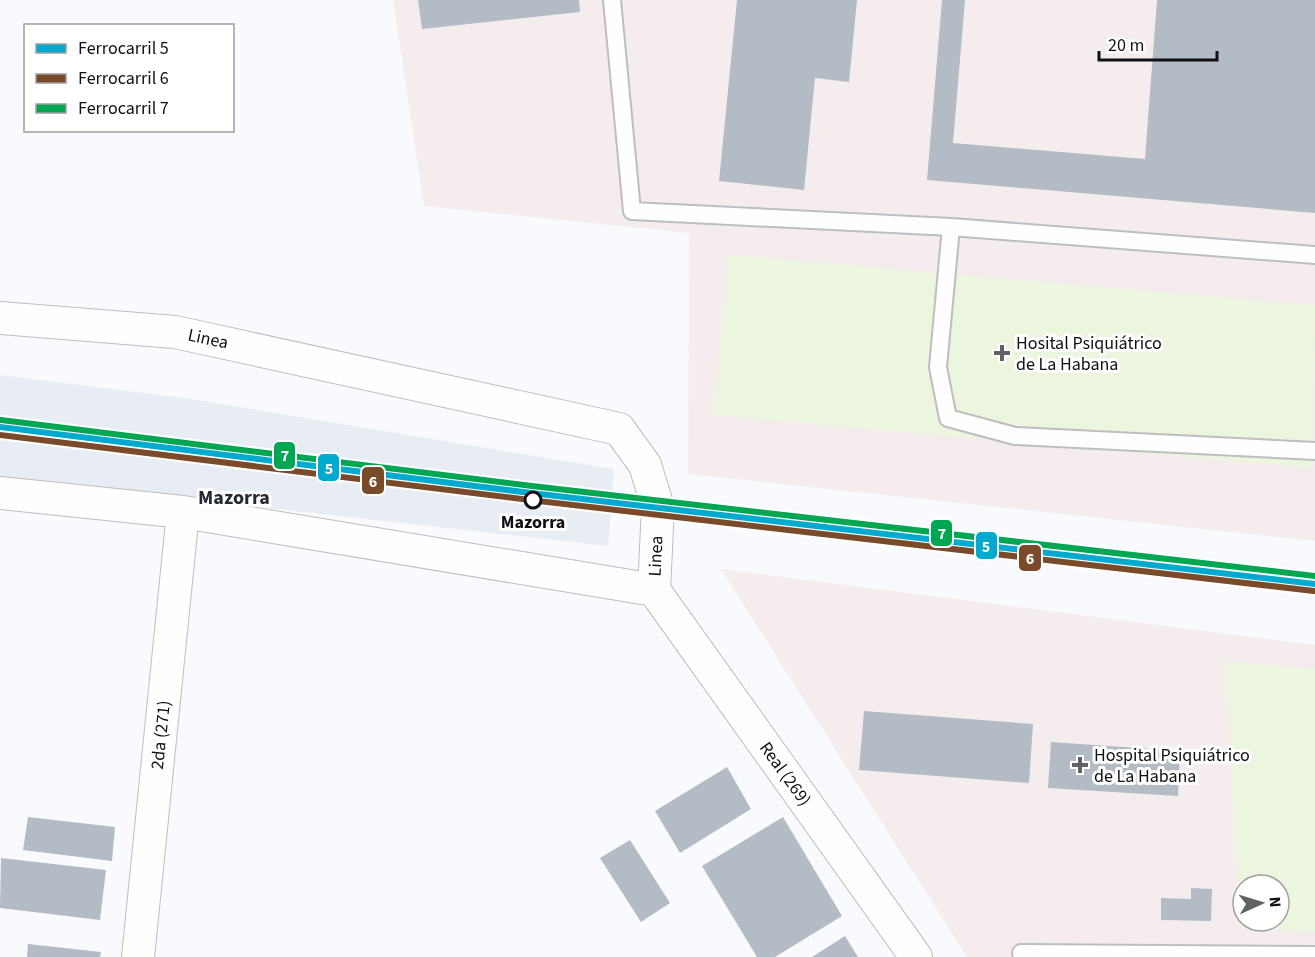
<svg xmlns="http://www.w3.org/2000/svg" width="1315" height="957" font-family="'Source Sans 3',sans-serif">
<style>
.built{fill:#e8edf4}
.medical{fill:#f5eded;fill-rule:evenodd}
.green{fill:#ecf5dd;fill-rule:evenodd}
.building{fill:#b3bbc5}
.lines{fill:none;stroke-linecap:round;stroke-linejoin:round}
.service-casing{stroke:#bcbec0;stroke-width:20}
.minor-casing{stroke:#bcbec0;stroke-width:34}
.service{stroke:#fefeff;stroke-width:16}
.minor{stroke:#fefeff;stroke-width:32}
.rail-1-casing{stroke:#fff;stroke-width:10}
.rail-2-casing{stroke:#fff;stroke-width:10}
.rail-3-casing{stroke:#fff;stroke-width:10}
.rail-1{stroke:#00a9ce;stroke-width:6}
.rail-2{stroke:#7a4b2a;stroke-width:6}
.rail-3{stroke:#00a651;stroke-width:6}
.poi-dot{fill:#606265;stroke:#fff;stroke-width:2}
.stop-dot{fill:#fff;stroke:#0e1013;stroke-width:3}
.labels{text-anchor:middle;dominant-baseline:central;stroke-width:6;stroke-linejoin:round;paint-order:stroke}
.street-label{font-size:18px;fill:#0e1013;stroke:#fff}
.poi-label{font-size:18px;fill:#0e1013;stroke:#fff;text-anchor:start}
.stop-label{font-size:18px;font-weight:bold;fill:#0e1013;stroke:#fff}
.neighbourhood-label{font-size:20px;font-weight:bold;fill:#252a31;stroke:#fff}
.line-badge{stroke:#fff;stroke-width:2}
.badge-label{font-size:16px;text-anchor:middle;font-weight:bold;fill:#fff}
</style>
<rect width="100%" height="100%" fill="#f8fafd"/>
<path class="built" d="M 0,375 L 192,399 L 614,469 L 608,546 L 0,478 Z"/>
<path class="medical" d="M 393,0 L 1315,0 L 1315,541 L 688,474 L 689,233 L 424,206 Z
M 721,569 L 1315,645 L 1315,957 L 967,957 ZM 1243,885 L 1279,885 L 1279,921 L 1243,921 Z"/>
<path class="green" d="M 728,255 L 1315,306 L 1313,468 L 714,415 Z
M 1226,662 L 1315,669 L 1315,932 L 1239,927 ZM 1243,885 L 1279,885 L 1279,921 L 1243,921 Z"/>
<path class="building" d="M 418,0 L 579,0 L 580,12 L 422,29 Z
M 737,0 L 857,0 L 849,82 L 815,78 L 804,190 L 719,181 Z
M 942,0 L 965,0 L 953,143 L 1145,159 L 1157,0 L 1315,0 L 1315,213 L 927,180 Z
M 864,711 L 1033,724 L 1029,783 L 859,770 Z
M 1051,742 L 1180,751 L 1178,796 L 1048,788 Z
M 727,767 L 751,809 L 680,853 L 655,811 Z
M 28,817 L 115,827 L 112,861 L 23,850 Z
M 783,817 L 842,916 L 775,957 L 757,957 L 702,866 Z
M 630,840 L 670,903 L 641,922 L 600,858 Z
M 1,858 L 106,870 L 100,920 L 0,908 Z
M 1191,888 L 1212,889 L 1211,921 L 1161,920 L 1161,898 L 1191,899 Z
M 845,936 L 858,957 L 812,957 Z
M 28,944 L 101,952 L 100,957 L 27,957 Z"/>
<g class="lines">
<defs>
<path id="service" d="M 612,0 L 632,211 L 951,227 L 1315,255
M 951,227 L 938,367 L 948,418 L 1015,436 L 1315,451
M 1021,953 L 1315,955"/>
<path id="minor" d="M 0,318 L 175,332 L 619,429 L 645,465 L 658,507 L 654,590
M 0,493 L 183,512 L 654,590
M 654,590 L 916,957
M 138,957 L 183,512"/>
</defs>
<use href="#service" class="service-casing"/>
<use href="#minor" class="minor-casing"/>
<use href="#service" class="service"/>
<use href="#minor" class="minor"/>
<defs>
<path id="rail-1" d="M 0,427 L 531,493 L 1315,584"/>
<path id="rail-2" d="M 0,435 L 530,500 L 1314,591"/>
<path id="rail-3" d="M 1,420 L 532,486 L 1315,576"/>
</defs>
<use href="#rail-1" class="rail-1-casing"/>
<use href="#rail-2" class="rail-2-casing"/>
<use href="#rail-3" class="rail-3-casing"/>
<use href="#rail-1" class="rail-1"/>
<use href="#rail-2" class="rail-2"/>
<use href="#rail-3" class="rail-3"/>
</g>
<g class="poi-dot">
<path d="M999 344h6v6h6v6h-6v6h-6v-6h-6v-6h6z"/>
<path d="M1077 756h6v6h6v6h-6v6h-6v-6h-6v-6h6z"/>
</g>
<circle class="stop-dot" cx="533" cy="500" r="8"/>
<g class="labels">
<g class="street-label">
<text transform="translate(208 339) rotate(12)">Linea</text>
<text transform="translate(656 556) rotate(-87)">Linea</text>
<text transform="translate(161 735) rotate(-84)">2da (271)</text>
<text transform="translate(785 774) rotate(54)">Real (269)</text>
</g>
<g class="poi-label">
<text x="1016" y="343">Hosital Psiquiátrico<tspan x="1016" dy="21">de La Habana</tspan></text>
<text x="1094" y="755">Hospital Psiquiátrico<tspan x="1094" dy="21">de La Habana</tspan></text>
</g>
<g class="stop-label">
<text x="533" y="522">Mazorra</text>
</g>
<g class="neighbourhood-label">
<text x="234" y="498">Mazorra</text>
</g>
</g>
<g class="line-badge">
<rect x="273" y="441" width="23" height="29" rx="6" fill="#00a651"/>
<rect x="317" y="453" width="23" height="29" rx="6" fill="#00a9ce"/>
<rect x="361" y="466" width="24" height="29" rx="6" fill="#7a4b2a"/>
<rect x="930" y="519" width="23" height="28" rx="6" fill="#00a651"/>
<rect x="975" y="531" width="23" height="29" rx="6" fill="#00a9ce"/>
<rect x="1018" y="544" width="24" height="28" rx="6" fill="#7a4b2a"/>
</g>
<g class="badge-label">
<text x="285" y="461">7</text>
<text x="329" y="474">5</text>
<text x="373" y="487">6</text>
<text x="942" y="539">7</text>
<text x="986" y="552">5</text>
<text x="1030" y="564">6</text>
</g>
<rect x="24" y="24" width="210" height="108" fill="#ffffff" stroke="#9f9fa1" stroke-width="1.5"/>
<rect x="36" y="44" width="30" height="9" fill="#00a9ce" stroke="#9f9fa1" stroke-width="1.5"/>
<text x="78" y="54" font-size="18" fill="#0e1013">Ferrocarril 5</text>
<rect x="36" y="74" width="30" height="9" fill="#7a4b2a" stroke="#9f9fa1" stroke-width="1.5"/>
<text x="78" y="84" font-size="18" fill="#0e1013">Ferrocarril 6</text>
<rect x="36" y="104" width="30" height="9" fill="#00a651" stroke="#9f9fa1" stroke-width="1.5"/>
<text x="78" y="114" font-size="18" fill="#0e1013">Ferrocarril 7</text>
<g transform="translate(1261 903) rotate(86)"><circle r="28" fill="#ffffff" stroke="#9f9fa1" stroke-width="1.5"/>
<path d="M0-4.5L10 22L0 15L-10 22Z" fill="#606265"/>
<text y="-9" font-size="16" font-weight="bold" text-anchor="middle" fill="#0e1013">N</text>
</g>
<path d="M1099 51v9h118v-9" fill="none" stroke="#0e1013" stroke-width="3"/>
<text x="1108" y="51" font-size="18" fill="#0e1013" stroke="#ffffff" stroke-width="4.5" paint-order="stroke">20 m</text>
</svg>
